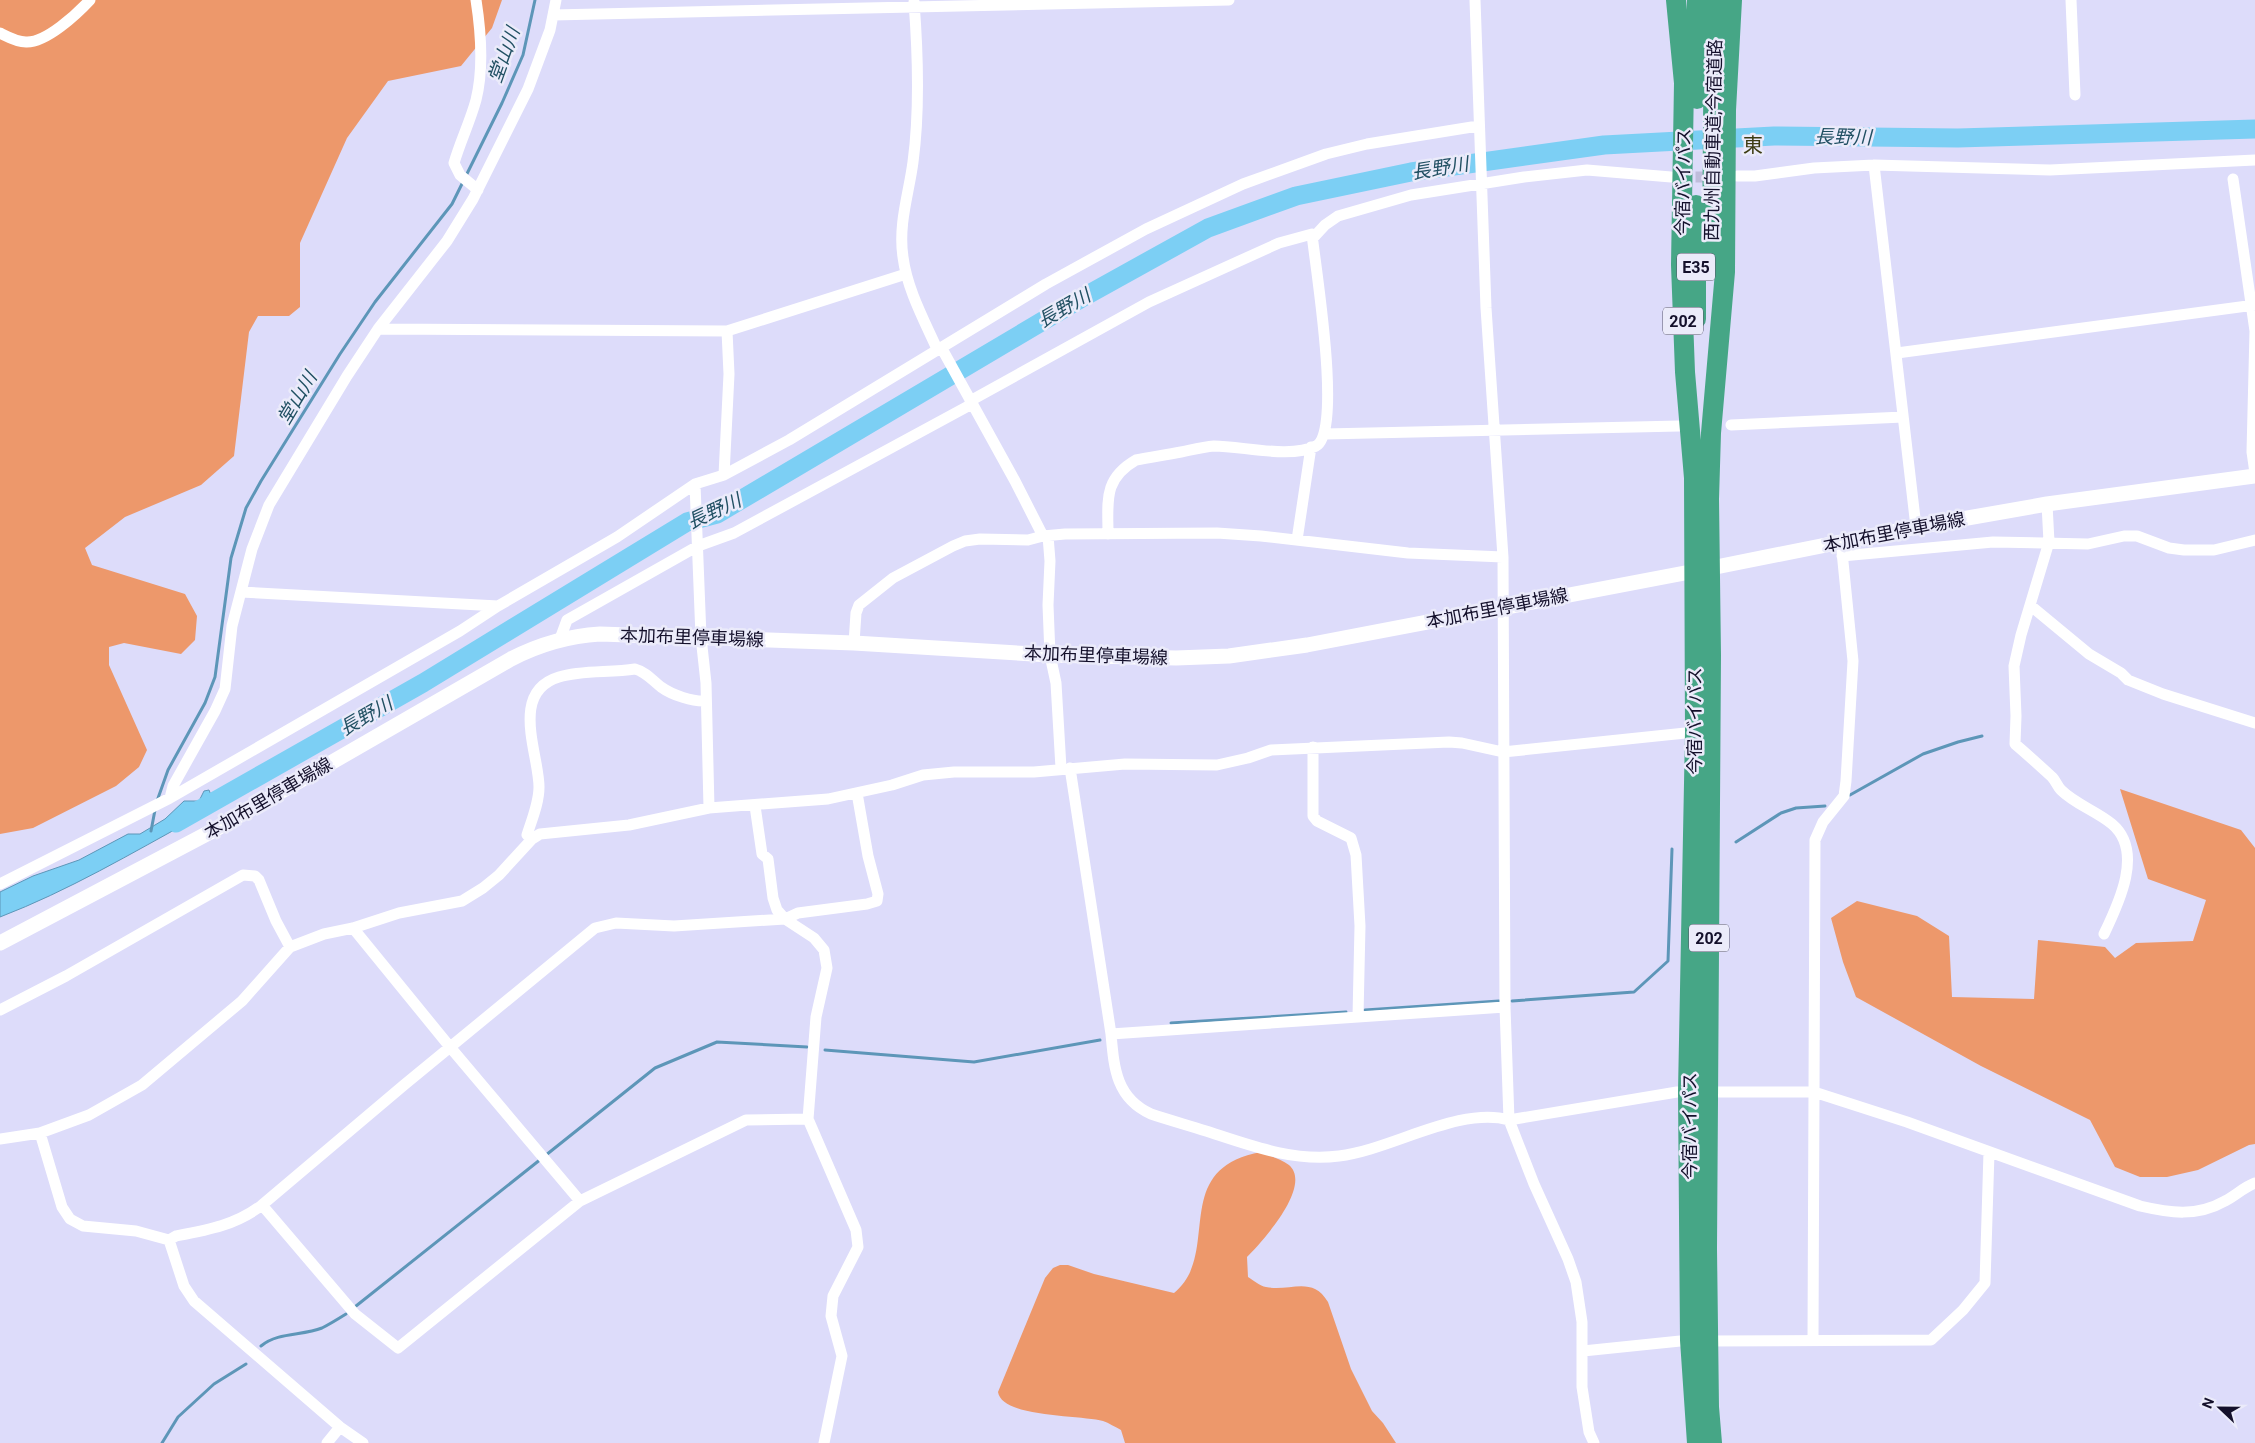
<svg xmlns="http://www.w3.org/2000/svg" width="2255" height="1443" font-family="Roboto,'Noto Sans JP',sans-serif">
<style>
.forest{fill:#ed986b}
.water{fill:#7ccff4;stroke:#5d96b8}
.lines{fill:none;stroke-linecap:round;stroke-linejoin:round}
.stream{stroke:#5d96b8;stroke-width:3}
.river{stroke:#7ccff4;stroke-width:19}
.street-tunnel{stroke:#bfbddb;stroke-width:11;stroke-dasharray:11 5.5;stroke-linecap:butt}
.street{stroke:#fff;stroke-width:11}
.secondary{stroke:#fff;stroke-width:15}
.highway{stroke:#46a686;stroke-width:20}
.labels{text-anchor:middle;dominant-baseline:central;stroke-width:5;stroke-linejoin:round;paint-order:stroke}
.shield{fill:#ebebfa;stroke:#545269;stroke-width:1}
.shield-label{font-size:16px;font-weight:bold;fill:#14102b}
.street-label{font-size:18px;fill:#14102b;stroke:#ebebfa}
.water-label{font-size:19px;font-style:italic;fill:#215063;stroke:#ebebfa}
.quarter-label{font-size:20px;fill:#3c3b12;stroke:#ebebfa}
</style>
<rect width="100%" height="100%" fill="#dddcfa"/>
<path class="forest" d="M 0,0 L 502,0 L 492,28 L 461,66 L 388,81 L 347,138 L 300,243 L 300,307 L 289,316 L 258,316 L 249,332 L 234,456 L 201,485 L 125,517 L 85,548 L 92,565 L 185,594 L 197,616 L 195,640 L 181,654 L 124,643 L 109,647 L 109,665 L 147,750 L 139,767 L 116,786 L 33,828 L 0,834 Z
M 2120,789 L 2241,830 L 2255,848 L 2255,1144 L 2249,1145 L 2198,1170 L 2167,1177 L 2140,1177 L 2115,1167 L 2090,1120 L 1981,1066 L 1856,997 L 1843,962 L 1831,918 L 1857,901 L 1917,916 L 1949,936 L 1952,997 L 2034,999 L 2038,940 L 2105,947 L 2115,958 L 2136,943 L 2193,941 L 2206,900 L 2148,879 Z
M 1261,1152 C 1269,1156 1281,1159 1289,1165 C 1313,1186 1262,1242 1247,1257 L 1248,1277 C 1253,1280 1260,1286 1266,1287 C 1290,1292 1312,1275 1328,1302 L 1351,1369 L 1372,1411 L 1383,1423 L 1396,1443 L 1125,1443 L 1121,1430 C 1115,1427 1109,1423 1103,1421 C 1082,1415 1002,1418 998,1392 L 1045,1278 L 1053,1268 L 1060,1265 L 1068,1265 L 1094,1274 L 1174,1293 C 1223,1253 1168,1169 1261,1152 Z"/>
<path class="water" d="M 209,790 L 213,800 L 200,806 L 196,818 C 132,853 68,891 0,917 L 0,892 L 33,876 L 79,860 L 128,834 L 140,834 L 165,819 L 184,801 L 199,801 L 204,791 Z"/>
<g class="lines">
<path class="stream" d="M 1850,795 L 1923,754 L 1958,742 L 1982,736
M 157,801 L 168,770 L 205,703 L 215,677 L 231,558 L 246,508 L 261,481 L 340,354 L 375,302 L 452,204 L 502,103 L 523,55 L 535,0
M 151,831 L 155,810
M 1736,842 L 1781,813 L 1796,808 L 1825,806
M 1512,1001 L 1634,992 L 1668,961 L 1672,849
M 1365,1010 L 1499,1001
M 1171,1023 L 1346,1012
M 825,1050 L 974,1062 L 1100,1040
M 546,1155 L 655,1068 L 717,1042 L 807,1047
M 356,1306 L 541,1159
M 261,1346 C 278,1332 302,1336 322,1328 C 330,1324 338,1319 346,1314
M 162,1443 L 178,1417 L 214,1384 L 246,1364"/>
<path class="river" d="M 176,823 L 423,683 L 687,522 L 717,514 L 1080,299 L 1208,228 L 1296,196 L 1411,172 L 1604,145 L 1774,136 L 1958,138 L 2255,129"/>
<path class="street-tunnel" d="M 1679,177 L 1718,177"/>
<path class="street" d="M 476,0 C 481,32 484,68 476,100 C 470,122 460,142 454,163 L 460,175 L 478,190
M 1475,0 L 1486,308 L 1503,557 L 1505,1007 L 1509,1120 L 1534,1184 L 1568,1259 L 1576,1282 L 1582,1322 L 1582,1387 L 1589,1432 L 1594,1443
M 2071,0 L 2075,95
M 914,2 C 918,54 920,110 913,162 C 909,193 898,224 903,257 C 907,289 924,320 937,349
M 553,15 L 1229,0
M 0,33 C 8,37 17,42 26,42 C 46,43 77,14 90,0
M 1874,165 L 1916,527
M 1737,176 L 1755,176 L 1814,168 L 1874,165 L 2050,170 L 2255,160
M 2233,179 L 2255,331 L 2252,452 L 2255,473
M 1313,238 L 1325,225 L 1338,216 L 1411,195 L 1524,177 L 1587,170 L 1671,177
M 378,329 L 727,331 L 906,274
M 941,347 L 1015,481 L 1043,536
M 1897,353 L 2255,305
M 970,401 L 1149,302 L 1279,243 L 1312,234 C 1315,265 1343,431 1316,446 C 1291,459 1242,446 1214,446 C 1203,447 1191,450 1181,452 C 1166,455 1151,457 1136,460 C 1103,479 1108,501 1108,534
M 1731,425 L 1903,417
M 1325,434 L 1679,426
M 724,475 L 729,374 L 727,331
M 695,484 L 701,637 L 706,683 L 709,808
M 2047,504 L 2049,542 L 2021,635 L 2014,666 L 2016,716 L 2015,744 C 2028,755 2040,766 2052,777 C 2056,781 2057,786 2061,790 C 2075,804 2096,811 2112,824 C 2144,851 2119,903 2104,934
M 1048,536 L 1050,561 L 1048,605 L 1050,655 L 1056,683 L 1061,768
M 1297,540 L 1311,447
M 1842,556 L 1993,542 L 2088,544 L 2124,536 L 2137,536 L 2169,548 L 2184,550 L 2214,550 L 2255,540
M 241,592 L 498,606
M 2031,606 L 2089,654 L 2121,673 L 2128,680 L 2163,694 L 2255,723
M 560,639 L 567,620 L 698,546 L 734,533 L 972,404
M 854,643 L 856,613 L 859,605 L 893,578 L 953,546 L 965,541 L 980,539 L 1028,540 L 1043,536 L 1065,534 L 1217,533 L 1261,536 L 1408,553 L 1503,557
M 1313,747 L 1313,816 L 1317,821 L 1351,838 L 1356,855 L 1360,926 L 1358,1016
M 1070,768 L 1111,1034 C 1114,1068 1116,1098 1151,1114 C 1169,1120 1187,1125 1206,1131 C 1249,1145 1293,1162 1339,1156 C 1391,1150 1459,1106 1509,1120 L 1677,1092 L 1814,1092 L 1907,1122 L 2140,1206 C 2170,1213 2197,1217 2225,1201 C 2235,1196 2244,1187 2255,1183
M 170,798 L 173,786 L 215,711 L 225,689 L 232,626 L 252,549 L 269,505 L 347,376 L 378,329 L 447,241 L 473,199 L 528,89 L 550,30 L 556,0
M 755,806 L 762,854 L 768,859 L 773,898 L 777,910 L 785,919 L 814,938 L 824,950 L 827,968 L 816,1017 L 808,1119 L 856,1230 L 858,1247 L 833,1296 L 831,1316 L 842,1356 L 824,1443
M 532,839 L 527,835 C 532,819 539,803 539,787 C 539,754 509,692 559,677 C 582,670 610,673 635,669 C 646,672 652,680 661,687 C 672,695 693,702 706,701
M 0,884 L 170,798 L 460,631 L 498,606 L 617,537 L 695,484 L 724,475 L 789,440 L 1046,284 L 1146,229 L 1243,184 L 1326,154 L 1367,144 L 1478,126
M 353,928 L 450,1047 L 580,1201
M 0,1010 L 66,976 L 243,875 L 255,876 L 259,880 L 276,921 L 290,947
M 1111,1034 L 1505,1007
M 40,1133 L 62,1207 L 70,1219 L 83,1226 L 136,1231 L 169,1240 L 176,1236 C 208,1230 236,1225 262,1205 L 404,1085 L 595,928 L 616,923 L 674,926 L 785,919 L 798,913 L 867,904 L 877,901 L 878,894 L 868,856 L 857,793
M 0,1139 L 40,1133 L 89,1115 L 142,1085 L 242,1001 L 290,947 L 324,934 L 353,928 L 399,913 L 462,901 L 483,888 L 499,875 L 532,839 L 540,834 L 629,825 L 709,808 L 828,799 L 892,785 L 923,775 L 954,772 L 1034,772 L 1125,764 L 1217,765 L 1248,758 L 1271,750 L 1449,742 L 1462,743 L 1503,752 L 1695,732
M 262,1205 L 355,1314 L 398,1348 L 580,1201 L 746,1120 L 808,1119
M 169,1240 L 184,1286 L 194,1301 L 340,1427 L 363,1443
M 1813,1340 L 1815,840 L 1823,822 L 1844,796 L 1846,781 L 1853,661 L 1841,542
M 1708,1341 L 1931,1340 L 1963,1310 L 1985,1283 L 1989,1152
M 1583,1351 L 1690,1340
M 327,1443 L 340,1427"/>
<path class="secondary" d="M 0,943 L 216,829 L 511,659 C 540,644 567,636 600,634 L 854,643 L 1050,655 L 1176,658 L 1229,656 L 1307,645 L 1711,568 L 1916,527 L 2047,504 L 2255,476"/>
<path class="highway" d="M 1676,0 L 1684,83 L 1681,265 L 1685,372 L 1694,478 L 1695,732 L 1688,1092 L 1690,1340 L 1697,1443
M 1697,99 L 1697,0
M 1696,205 L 1696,319
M 1712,256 L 1714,0
M 1712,1443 L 1709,1407 L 1707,1249 L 1711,655 L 1709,499 L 1711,433 L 1725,272 L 1726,110 L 1732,0"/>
</g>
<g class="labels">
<g class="shield">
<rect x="1677" y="253.5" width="38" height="27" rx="4"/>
<rect x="1663" y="307.5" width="40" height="27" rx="4"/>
<rect x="1689" y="924.5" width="40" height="27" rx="4"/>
</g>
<g class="shield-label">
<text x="1696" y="267">E35</text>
<text x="1683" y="321">202</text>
<text x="1709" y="938">202</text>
</g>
<g class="street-label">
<text transform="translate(1713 140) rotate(-89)">西九州自動車道;今宿道路</text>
<text transform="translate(1683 182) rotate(-89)">今宿バイパス</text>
<text transform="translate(1894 532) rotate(-11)">本加布里停車場線</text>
<text transform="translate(1497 608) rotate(-11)">本加布里停車場線</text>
<text transform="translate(692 637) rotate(2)">本加布里停車場線</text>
<text transform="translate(1096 655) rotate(2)">本加布里停車場線</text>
<text transform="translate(1694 721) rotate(-90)">今宿バイパス</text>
<text transform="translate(268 798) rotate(-30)">本加布里停車場線</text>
<text transform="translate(1689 1126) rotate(-90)">今宿バイパス</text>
</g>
<g class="water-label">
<text transform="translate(504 55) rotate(-70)">堂山川</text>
<text transform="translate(1843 137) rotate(1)">長野川</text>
<text transform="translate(1440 168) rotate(-9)">長野川</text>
<text transform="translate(1064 308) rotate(-30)">長野川</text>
<text transform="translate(297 398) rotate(-59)">堂山川</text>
<text transform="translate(714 511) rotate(-25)">長野川</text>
<text transform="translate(366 716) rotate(-30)">長野川</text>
</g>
<g class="quarter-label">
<text x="1753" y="145">東</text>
</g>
</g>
<g transform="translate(2220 1408) rotate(292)" stroke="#ebebfa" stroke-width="4" paint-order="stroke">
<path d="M0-4L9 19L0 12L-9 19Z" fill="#14102b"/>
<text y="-8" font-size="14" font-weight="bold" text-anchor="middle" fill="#14102b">N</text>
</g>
</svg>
